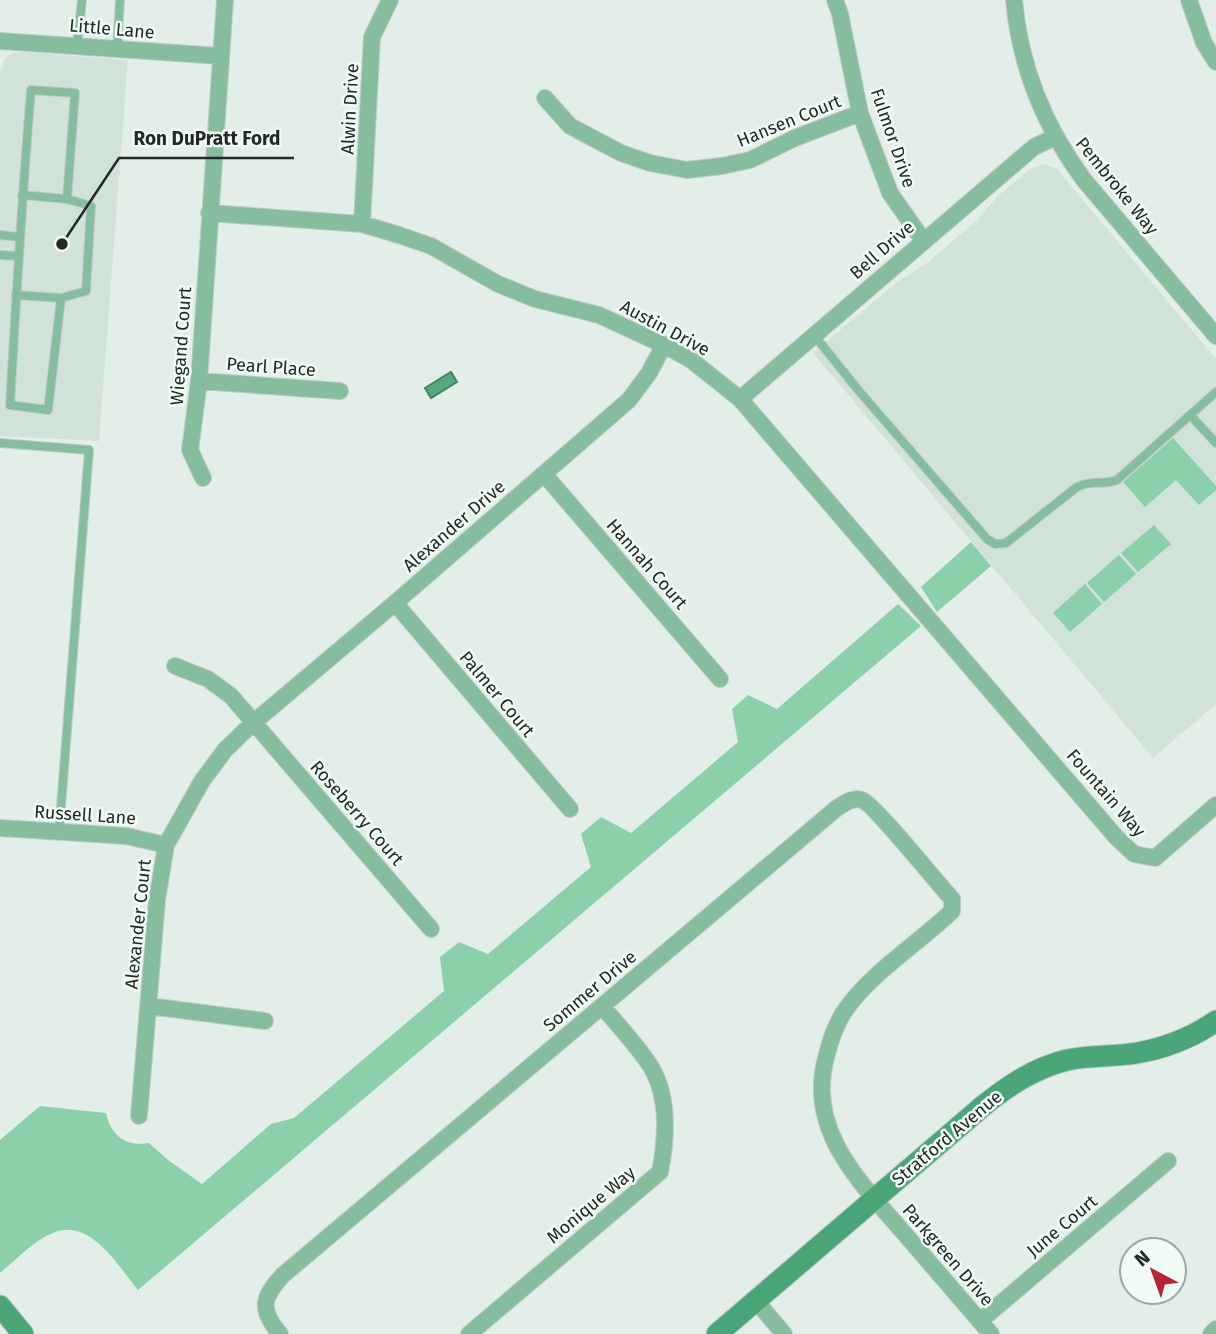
<svg xmlns="http://www.w3.org/2000/svg" width="1216" height="1334" font-family="'Fira Sans',sans-serif">
<style>
.built{fill:#d1e3d8}
.green{fill:#8bd0ab}
.water{fill:#55a87f;stroke:#468264;stroke-width:2}
.lines{fill:none;stroke-linecap:round;stroke-linejoin:round}
.lane-casing{stroke:#c1cac5;stroke-width:10}
.street-casing{stroke:#c1cac5;stroke-width:18}
.secondary-casing{stroke:#c1cac5;stroke-width:23}
.lane{stroke:#85bd9e;stroke-width:8}
.street{stroke:#85bd9e;stroke-width:16}
.secondary{stroke:#4aa579;stroke-width:21}
.labels{text-anchor:middle;dominant-baseline:central;stroke-width:5;stroke-linejoin:round;paint-order:stroke}
.street-label{font-size:18px;fill:#242826;stroke:#f0fbf5}
.leader{fill:none;stroke:#242826;stroke-width:2.5}
.callout-dot{fill:#242826;stroke:#f0fbf5;stroke-width:2.5}
.callout-label{font-size:19px;text-anchor:middle;font-weight:bold;fill:#242826;stroke:#f0fbf5;stroke-width:5;stroke-linejoin:round;paint-order:stroke}
</style>
<rect width="100%" height="100%" fill="#e3eee8"/>
<path class="built" d="M 21,52 L 128,60 L 99,441 L 0,436 L 0,71 L 5,59 L 12,54 Z
M 1044,164 L 1057,169 L 1216,359 L 1216,704 L 1153,758 L 813,353 L 897,282 L 927,263 L 975,222 L 999,195 L 1030,169 Z"/>
<path class="green" d="M 1173,438 L 1216,486 L 1216,490 L 1199,505 L 1176,480 L 1145,507 L 1123,482 Z
M 1154,525 L 1171,544 L 1138,572 L 1121,553 Z
M 971,542 L 991,566 L 937,612 L 921,587 Z
M 1119,555 L 1136,574 L 1104,602 L 1087,583 Z
M 1085,584 L 1102,604 L 1070,632 L 1053,613 Z
M 898,604 L 921,626 L 138,1290 C 118,1266 90,1217 53,1233 C 34,1240 16,1260 0,1273 L 0,1140 L 40,1106 L 106,1113 C 111,1136 126,1147 149,1143 L 168,1160 L 202,1184 L 271,1124 L 294,1118 L 444,991 L 440,957 L 459,942 L 488,954 L 591,867 L 581,834 L 601,817 L 631,833 L 738,742 L 732,709 L 748,695 L 777,709 Z"/>
<path class="water" d="M 451,372 L 457,382 L 431,398 L 425,388 Z"/>
<g class="lines">
<defs>
<path id="lane" d="M 77,46 L 82,0
M 117,49 L 120,0
M 0,235 L 19,237
M 0,255 L 18,256
M 16,295 L 61,298 L 48,410 L 10,405 C 16,300 22,195 31,90 L 75,93 L 67,199 L 22,195
M 61,298 L 86,291 L 91,206 L 67,199
M 814,335 L 859,391 L 987,539 L 995,544 L 1006,543 L 1077,487 C 1093,479 1102,486 1117,480 L 1216,392
M 1190,415 L 1216,443
M 0,443 L 89,450 L 59,832"/>
<path id="street" d="M 835,0 L 840,14 L 860,113 L 890,193 L 923,240
M 1014,0 C 1020,67 1044,126 1084,180 L 1216,336
M 1189,0 L 1204,43 L 1216,62
M 0,41 L 220,56
M 545,98 L 570,126 L 621,153 L 650,163 L 687,170 L 722,166 L 750,160 L 795,138 L 860,113
M 209,213 L 362,224 L 399,235 L 431,246 L 498,284 L 535,299 L 599,315 L 664,345 L 691,360 L 740,399 L 1116,837 L 1134,854 L 1155,858 L 1216,805
M 362,224 L 372,37 L 390,0
M 199,381 L 340,391
M 740,399 L 1034,147 L 1055,137
M 544,474 L 720,679
M 203,478 L 190,450 L 199,381 L 225,0
M 395,603 L 570,809
M 175,666 L 208,679 L 231,696 L 431,929
M 0,828 L 126,836 L 166,845
M 149,1006 L 265,1021
M 139,1116 L 157,900 L 166,845 L 202,781 L 225,750 L 253,723 L 395,603 L 629,400 L 649,373 L 664,345
M 756,1301 L 784,1334
M 980,1321 L 1168,1161
M 280,1334 C 259,1309 262,1298 283,1275 L 837,808 C 845,803 852,797 862,800 C 874,804 938,884 952,899 L 952,911 C 920,942 871,973 846,1009 C 836,1023 830,1041 826,1058 C 806,1131 861,1183 904,1233 C 933,1267 962,1300 991,1334
M 469,1334 L 660,1172 C 667,1136 670,1092 647,1061 C 634,1042 617,1024 602,1006
M 1211,1334 L 1216,1329"/>
<path id="secondary" d="M 0,1306 L 23,1334
M 717,1334 L 983,1106 C 1009,1085 1035,1068 1067,1060 C 1090,1055 1114,1057 1137,1053 C 1165,1048 1193,1037 1216,1021"/>
</defs>
<use href="#lane" class="lane-casing"/>
<use href="#street" class="street-casing"/>
<use href="#secondary" class="secondary-casing"/>
<use href="#lane" class="lane"/>
<use href="#street" class="street"/>
<use href="#secondary" class="secondary"/>
</g>
<g class="labels">
<g class="street-label">
<text transform="translate(112 29) rotate(5)">Little Lane</text>
<text transform="translate(350 109) rotate(-87)">Alwin Drive</text>
<text transform="translate(789 121) rotate(-22)">Hansen Court</text>
<text transform="translate(893 138) rotate(71)">Fulmor Drive</text>
<text transform="translate(1117 186) rotate(51)">Pembroke Way</text>
<text transform="translate(882 250) rotate(-41)">Bell Drive</text>
<text transform="translate(665 328) rotate(28)">Austin Drive</text>
<text transform="translate(181 346) rotate(-86)">Wiegand Court</text>
<text transform="translate(271 367) rotate(4)">Pearl Place</text>
<text transform="translate(454 526) rotate(-41)">Alexander Drive</text>
<text transform="translate(647 564) rotate(49)">Hannah Court</text>
<text transform="translate(497 694) rotate(50)">Palmer Court</text>
<text transform="translate(1106 793) rotate(49)">Fountain Way</text>
<text transform="translate(357 813) rotate(49)">Roseberry Court</text>
<text transform="translate(85 815) rotate(4)">Russell Lane</text>
<text transform="translate(138 924) rotate(-84)">Alexander Court</text>
<text transform="translate(590 991) rotate(-40)">Sommer Drive</text>
<text transform="translate(947 1138) rotate(-40)">Stratford Avenue</text>
<text transform="translate(591 1205) rotate(-40)">Monique Way</text>
<text transform="translate(1062 1226) rotate(-40)">June Court</text>
<text transform="translate(948 1255) rotate(49)">Parkgreen Drive</text>
</g>
</g>
<path class="leader" d="M62 244L119 158H294"/>
<circle class="callout-dot" cx="62" cy="244" r="7"/>
<g class="callout-label">
<text x="207" y="145">Ron DuPratt Ford</text>
</g>
<g transform="translate(1153 1271) rotate(319)"><circle r="33" fill="#f0fbf5" stroke="#9ea7a2" stroke-width="2"/>
<path d="M0-5L12 26L0 18L-12 26Z" fill="#b62534"/>
<text y="-10" font-size="19" font-weight="bold" text-anchor="middle" fill="#242826">N</text>
</g>
</svg>
